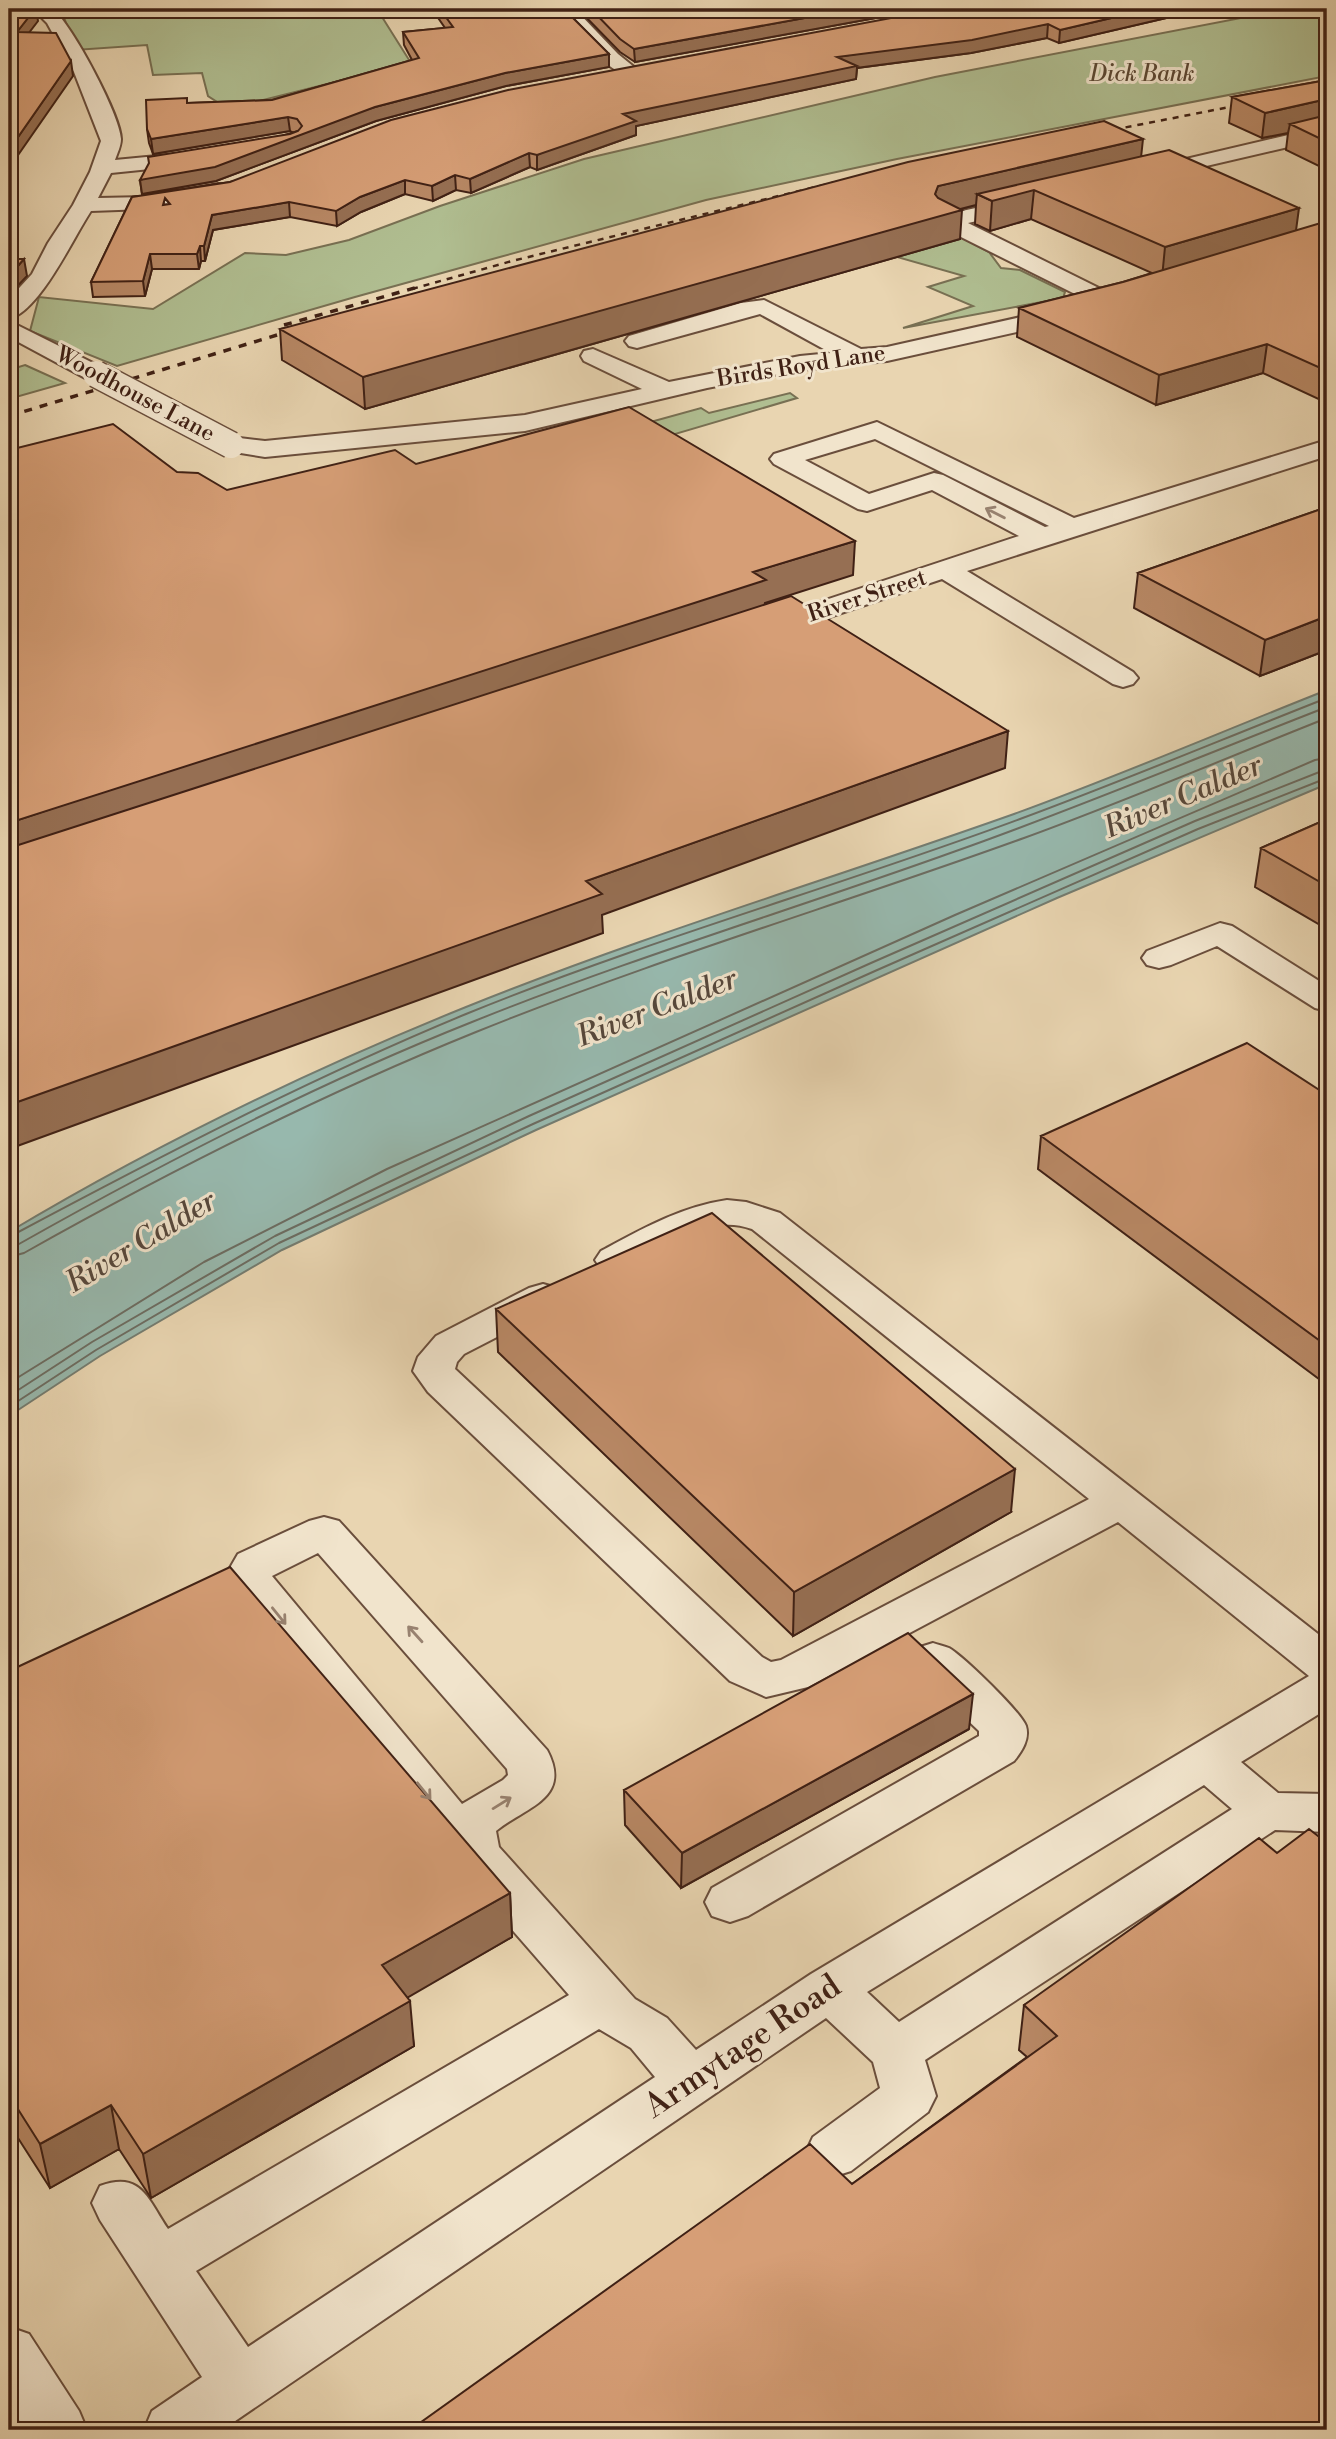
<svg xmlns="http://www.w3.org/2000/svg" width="1336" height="2439" font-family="'Libre Bodoni',serif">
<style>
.green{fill:#b0be91;stroke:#787053;stroke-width:2}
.water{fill:#97b8ad;stroke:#747c70;stroke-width:2}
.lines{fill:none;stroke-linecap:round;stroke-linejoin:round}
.shore{stroke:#6c6c61;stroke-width:2}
.minor-casing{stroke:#6a4e3c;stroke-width:4}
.minor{fill:#f1e4cc;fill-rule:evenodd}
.rail-far1{stroke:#402115;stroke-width:2.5;stroke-dasharray:6 6;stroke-linecap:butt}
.rail{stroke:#402115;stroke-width:3.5;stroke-dasharray:8 8;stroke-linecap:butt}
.minor-bridge-casing{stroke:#6a4e3c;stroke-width:29;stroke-linecap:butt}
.minor-bridge{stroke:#f1e4cc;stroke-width:26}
.wall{fill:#b88865;stroke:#402115;stroke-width:2;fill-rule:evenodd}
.shaded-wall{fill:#966f53;stroke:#402115;stroke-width:2}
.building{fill:#d69e76;stroke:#402115;stroke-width:2;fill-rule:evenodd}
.oneway{stroke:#988270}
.labels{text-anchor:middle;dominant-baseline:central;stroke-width:6;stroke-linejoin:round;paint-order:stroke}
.far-park-label{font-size:23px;font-style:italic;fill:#5c4834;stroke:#f1e4cc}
.far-street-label{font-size:23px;fill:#402115;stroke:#f1e4cc}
.water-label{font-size:30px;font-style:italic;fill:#56473b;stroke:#f1e4cc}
.near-street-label{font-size:33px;fill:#402115;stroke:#f1e4cc}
</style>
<rect width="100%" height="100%" fill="#e9d5b1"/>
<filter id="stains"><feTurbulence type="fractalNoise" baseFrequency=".00286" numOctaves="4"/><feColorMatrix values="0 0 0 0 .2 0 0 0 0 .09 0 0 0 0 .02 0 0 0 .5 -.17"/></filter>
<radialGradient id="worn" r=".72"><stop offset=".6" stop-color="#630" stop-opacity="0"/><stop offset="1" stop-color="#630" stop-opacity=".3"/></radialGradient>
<path class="green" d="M 56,9 L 377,9 L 411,63 L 235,107 L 225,107 L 208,96 L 202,73 L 153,75 L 147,45 L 75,50 L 63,14 Z
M 1287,9 L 1327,9 L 1327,76 L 897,159 L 706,200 L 355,297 L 117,366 L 30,331 L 39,297 L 153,309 L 245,253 L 286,255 L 349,240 L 440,206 L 584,159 L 935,77 Z
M 871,190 L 989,252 L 1001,268 L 1020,270 L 1065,292 L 1063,298 L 903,328 L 973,306 L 928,287 L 964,276 L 897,257 Z
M 25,365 L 65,383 L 9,399 L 9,370 Z
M 790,393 L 797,398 L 638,445 L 618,431 L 701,408 L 709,413 Z"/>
<path class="water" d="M 1327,690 L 1327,784 L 1057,898 L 536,1130 L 282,1250 L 100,1356 L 9,1416 L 9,1232 C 153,1146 310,1070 466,1007 C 645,935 831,879 1014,814 C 1119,776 1223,731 1327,690 Z"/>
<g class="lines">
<path class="shore" d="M 9,1237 C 159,1157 309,1079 466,1014 C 647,940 837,887 1020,819 C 1123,781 1225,738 1327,698
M 9,1246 L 19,1244 C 166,1161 316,1084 472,1022 C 631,958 795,909 956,851 C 1081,807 1203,755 1327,707
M 9,1257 L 24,1253 C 170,1171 320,1095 476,1032 C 656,959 842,904 1024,838 C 1126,801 1226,758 1327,718
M 9,1383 L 204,1262 L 387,1169 L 955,915 L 1315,760 L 1327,758
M 9,1396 L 92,1342 L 275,1236 L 529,1116 L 871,963 L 1195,821 L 1327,769
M 9,1407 L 96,1350 L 279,1243 L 533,1124 L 875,971 L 1198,829 L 1327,778"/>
<defs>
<path id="minor" d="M 33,9 L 53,9 C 72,25 120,115 121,139 C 121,146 117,154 115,160 L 199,152 L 206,154 L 209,158 L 206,162 L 199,164 L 111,173 L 98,198 L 146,197 L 218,184 L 226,185 L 229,190 L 226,195 L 218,196 L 146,209 L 91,211 C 73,238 40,311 9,319 L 9,299 L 32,274 L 48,243 L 73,205 L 90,172 L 101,141 L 74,72 L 47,23 Z
M 556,9 L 575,9 L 618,54 L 639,71 L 636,75 C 613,81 569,27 556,9 Z
M 1327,126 L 1327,138 L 1146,180 L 1139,178 L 1135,174 L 1139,170 Z
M 1026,197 L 1034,198 L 1037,203 L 1034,208 L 968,223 L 1119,298 L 1123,303 L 1119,308 L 1103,308 L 939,226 L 936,221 L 939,216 Z
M 764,300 L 861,349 L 887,347 L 1070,306 L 1078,308 L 1082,313 L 1078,318 L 1070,320 L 887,361 L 800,370 L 707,388 L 525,431 L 265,457 L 222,450 L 218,445 L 222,440 L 231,437 L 265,441 L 525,415 L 642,389 L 584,361 L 581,356 L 584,351 L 593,349 L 669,382 L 800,356 L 831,353 L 760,314 L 637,348 L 629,346 L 625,341 L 629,336 L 741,303 Z
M 9,321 L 105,369 L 108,374 L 105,379 L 96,381 L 87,379 L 9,337 Z
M 877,422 L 1074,518 L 1327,440 L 1327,456 L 967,571 L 1133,672 L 1138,678 L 1133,684 L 1123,687 L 1113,684 L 942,579 L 776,635 L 766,638 L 756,635 L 752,629 L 756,623 L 1019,536 L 932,490 L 867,511 L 858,509 L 774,464 L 770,459 L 774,454 ZM 875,439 L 1049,526 L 1045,527 L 943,475 L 934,473 L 869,494 L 805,460 Z
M 1220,923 L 1232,926 L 1327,986 L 1327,1011 L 1315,1008 L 1217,946 L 1171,965 L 1159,968 L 1147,965 L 1142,958 L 1147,951 Z
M 727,1200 L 746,1202 L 780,1213 L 1327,1641 L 1327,1709 L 1241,1762 L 1278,1793 L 1327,1794 L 1327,1832 L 1275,1830 L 925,2060 L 936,2096 L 928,2112 L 851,2171 L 832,2177 L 813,2171 L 805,2154 L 813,2137 L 880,2088 L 873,2062 L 826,2018 L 222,2430 L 144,2430 L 152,2411 L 202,2377 L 100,2220 L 92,2203 L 100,2186 C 141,2171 147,2198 168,2229 L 569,1995 L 460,1870 L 235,1592 L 227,1573 L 238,1554 L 309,1521 L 324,1517 L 339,1521 L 547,1750 C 573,1799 525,1807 496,1831 L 499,1847 L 635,1999 L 667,2018 L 696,2050 L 811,1974 L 1309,1676 L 1118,1522 L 808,1687 L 766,1697 L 730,1681 L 428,1392 L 413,1371 L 418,1357 L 436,1336 L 529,1288 L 543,1284 L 557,1288 L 563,1297 L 557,1306 L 464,1354 L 457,1362 L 455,1369 L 762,1657 L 771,1662 L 781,1660 L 1089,1499 L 752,1229 C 689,1206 652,1282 601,1269 L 595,1260 L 601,1251 C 642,1229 680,1207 727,1200 ZM 318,1553 L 507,1769 L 508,1775 L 503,1780 L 462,1804 L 272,1576 ZM 1204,1785 L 1232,1809 L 899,2022 L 867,1992 ZM 599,2029 L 631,2048 L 655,2077 L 248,2347 L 196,2271 Z
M 933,1643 C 938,1645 944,1646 949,1648 C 963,1656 1021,1712 1026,1726 C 1030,1739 1022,1751 1014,1761 L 748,1916 L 730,1922 L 712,1916 L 705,1902 L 712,1888 L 979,1736 L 979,1731 L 917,1672 L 910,1660 L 917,1648 Z
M 9,2327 L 29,2334 L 79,2411 L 87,2430 L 25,2430 L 9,2404 Z"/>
</defs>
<use href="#minor" class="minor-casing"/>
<use href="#minor" class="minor"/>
<path class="rail-far1" d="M 1102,132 L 1250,103
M 412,289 L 512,261 L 836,182"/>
<path class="rail" d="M 284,325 L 418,287
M 9,416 L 297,329"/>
<defs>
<path id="minor-bridge" d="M 96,374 L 231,445"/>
</defs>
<use href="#minor-bridge" class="minor-bridge-casing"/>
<use href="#minor-bridge" class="minor-bridge"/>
</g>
<path class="wall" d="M 432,9 L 564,9 L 609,54 L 609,67 L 506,86 L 376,121 L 216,181 L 142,194 L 140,180 L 294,133 L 290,131 L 153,154 L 149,143 L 147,129 L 188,103 L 272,100 L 412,60 L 404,45 L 403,32 L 445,28 Z
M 578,9 L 925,9 L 635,62 L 620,52 Z
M 939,9 L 1205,9 L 1059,43 L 1047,38 L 971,53 L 857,68 L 856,79 L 636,126 L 636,135 L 537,170 L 530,167 L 471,193 L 456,190 L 433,201 L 405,194 L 361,212 L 337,226 L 290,217 L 213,230 L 205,261 L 201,261 L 199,269 L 152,269 L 145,296 L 93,297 L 91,282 L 132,197 L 230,182 ZM 165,198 L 170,204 L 163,205 Z
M 1238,9 L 1278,9 L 1254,15 Z
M 1327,80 L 1327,170 L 1286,150 L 1288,133 L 1262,138 L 1229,123 L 1232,97 Z
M 1141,156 L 1296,231 L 1327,223 L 1327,403 L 1263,373 L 1156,405 L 1017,337 L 1019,308 L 1123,282 L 1152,273 L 1031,219 L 990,231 L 975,224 L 976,205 L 960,209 L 960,239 L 365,409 L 282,360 L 280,329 Z
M 1327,507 L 1327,650 L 1260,676 L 1134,608 L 1138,573 Z
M 1327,819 L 1327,929 L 1255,887 L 1261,848 Z
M 1327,1095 L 1327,1385 L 1038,1169 L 1041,1136 Z
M 496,1309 L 1011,1512 L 793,1636 L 498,1352 Z
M 9,1671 L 510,1893 L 512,1937 L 407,1997 L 414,2046 L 151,2198 L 119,2149 L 50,2188 L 9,2124 Z
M 969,1729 L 681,1888 L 625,1825 L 624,1790 Z
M 1327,1843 L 852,2184 L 1027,2057 L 1019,2050 L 1024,2005 L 1277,1853 Z"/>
<path class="shaded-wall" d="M 35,9 L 36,9 L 38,21 L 18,47 L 17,32 Z
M 854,9 L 925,9 L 635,62 L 634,49 Z
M 1150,9 L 1205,9 L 1059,43 L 1060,30 Z
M 1255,9 L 1278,9 L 1254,15 Z
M 1048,24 L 1047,38 L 971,53 L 857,68 L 856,79 L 636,126 L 636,135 L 537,170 L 537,155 L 623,114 L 837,57 Z
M 609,54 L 609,67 L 506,86 L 376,121 L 216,181 L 142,194 L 140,180 L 375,107 L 505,73 Z
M 71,61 L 73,76 L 9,168 L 9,150 Z
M 1327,99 L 1327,124 L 1290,124 L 1288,133 L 1262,138 L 1265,113 Z
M 288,117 L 290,131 L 153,154 L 151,139 Z
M 1143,139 L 1140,167 L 1034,190 L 1031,219 L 990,231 L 992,201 L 977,194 L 976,205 L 937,215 L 962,210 L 960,239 L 365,409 L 363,377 L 935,194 L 938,186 Z
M 529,153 L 530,167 L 471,193 L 470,179 Z
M 455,175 L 456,190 L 433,201 L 432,186 Z
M 405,180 L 405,194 L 361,212 L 337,226 L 336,211 L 360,197 Z
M 289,202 L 290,217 L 213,230 L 205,261 L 204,246 L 212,215 Z
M 1299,208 L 1295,238 L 1162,278 L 1165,247 Z
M 200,246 L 201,261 L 199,269 L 197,254 Z
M 150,254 L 152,269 L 145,296 L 143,281 Z
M 24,259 L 27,276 L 9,295 L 9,276 Z
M 1267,344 L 1263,373 L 1156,405 L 1159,375 Z
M 855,541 L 853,575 L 765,603 L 765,615 L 9,863 L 9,823 L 753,572 Z
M 1327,616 L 1327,650 L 1260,676 L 1265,640 Z
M 1008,731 L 1005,768 L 602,915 L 603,933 L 9,1149 L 9,1105 L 586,881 Z
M 1015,1469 L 1011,1512 L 793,1636 L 794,1592 Z
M 973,1694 L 969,1729 L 681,1888 L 682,1853 Z
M 510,1893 L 512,1937 L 386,2010 L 382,1965 Z
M 410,2001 L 414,2046 L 151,2198 L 143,2154 Z
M 111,2105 L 119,2149 L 50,2188 L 40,2144 Z"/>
<path class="building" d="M 9,9 L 35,9 L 17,32 L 56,33 L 71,61 L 9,150 Z
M 440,9 L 564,9 L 609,54 L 505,73 L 375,107 L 215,167 L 140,180 L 149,163 L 148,157 L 290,134 L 298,131 L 302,126 L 297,119 L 288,117 L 151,139 L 147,129 L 146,100 L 187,98 L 187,103 L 272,100 L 419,58 L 403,32 L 453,27 Z
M 591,9 L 854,9 L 634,49 L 620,39 Z
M 939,9 L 1150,9 L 1060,30 L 1048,24 L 972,40 L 837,57 L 857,66 L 623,114 L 636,121 L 537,155 L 529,153 L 470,179 L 455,175 L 432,186 L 405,180 L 360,197 L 336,211 L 289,202 L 212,215 L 204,246 L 200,246 L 197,254 L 150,254 L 143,281 L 91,282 L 132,197 L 230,182 L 391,120 L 508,90 ZM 165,198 L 170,204 L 163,205 Z
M 1327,80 L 1327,99 L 1265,113 L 1232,97 Z
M 1327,115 L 1327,142 L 1290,124 Z
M 1104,121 L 1143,139 L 938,186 L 935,194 L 938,198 L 962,210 L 363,377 L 280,329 L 908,162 Z
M 1169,150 L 1299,208 L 1165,247 L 1034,190 L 992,201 L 977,194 Z
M 1324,222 L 1327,223 L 1327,371 L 1267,344 L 1159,375 L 1019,308 L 1123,282 Z
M 9,259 L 24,259 L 9,276 Z
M 629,407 L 855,541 L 753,572 L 766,580 L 9,823 L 9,450 L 113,424 L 177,472 L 198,473 L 227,490 L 395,450 L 416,464 Z
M 1327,507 L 1327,616 L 1265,640 L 1138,573 Z
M 791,596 L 1008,731 L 586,881 L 602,894 L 9,1105 L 9,848 Z
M 1327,819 L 1327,886 L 1261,848 Z
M 1247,1043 L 1327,1095 L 1327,1346 L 1041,1136 Z
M 712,1213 L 1015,1469 L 794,1592 L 496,1309 Z
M 230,1567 L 510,1893 L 382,1965 L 410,2001 L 143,2154 L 111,2105 L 40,2144 L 9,2095 L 9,1671 Z
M 908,1633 L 973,1694 L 682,1853 L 624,1790 Z
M 1309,1829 L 1327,1843 L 1327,2430 L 410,2430 L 810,2144 L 852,2184 L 1057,2036 L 1024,2005 L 1259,1838 L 1277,1853 Z"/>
<defs><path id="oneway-shaft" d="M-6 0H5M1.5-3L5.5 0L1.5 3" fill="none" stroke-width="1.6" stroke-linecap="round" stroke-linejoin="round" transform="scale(1.75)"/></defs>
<g class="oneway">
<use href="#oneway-shaft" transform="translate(995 513) rotate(-153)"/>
<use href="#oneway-shaft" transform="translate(279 1616) rotate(51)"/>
<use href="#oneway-shaft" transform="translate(415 1634) rotate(-132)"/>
<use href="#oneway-shaft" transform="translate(424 1791) rotate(51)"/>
<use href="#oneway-shaft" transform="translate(502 1803) rotate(-32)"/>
</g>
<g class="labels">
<g class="far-park-label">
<text x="1142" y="74">Dick Bank</text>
</g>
<g class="far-street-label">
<text transform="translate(801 366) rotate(-9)">Birds Royd Lane</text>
<text transform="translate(135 394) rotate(28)">Woodhouse Lane</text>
<text transform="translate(867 596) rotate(-18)">River Street</text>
</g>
<g class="water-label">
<text transform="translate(1183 797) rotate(-23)">River Calder</text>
<text transform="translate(657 1008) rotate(-21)">River Calder</text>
<text transform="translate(141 1242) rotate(-31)">River Calder</text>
</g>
<g class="near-street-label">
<text transform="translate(743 2047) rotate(-34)">Armytage Road</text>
</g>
</g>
<rect width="1336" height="2439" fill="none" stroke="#e9d5b1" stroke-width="35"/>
<rect x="10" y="10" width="1315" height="2418" fill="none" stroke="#402115" stroke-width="3.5"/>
<rect x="18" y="18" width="1301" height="2404" fill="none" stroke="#402115" stroke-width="2"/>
<rect width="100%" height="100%" filter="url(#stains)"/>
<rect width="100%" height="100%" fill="url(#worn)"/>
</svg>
